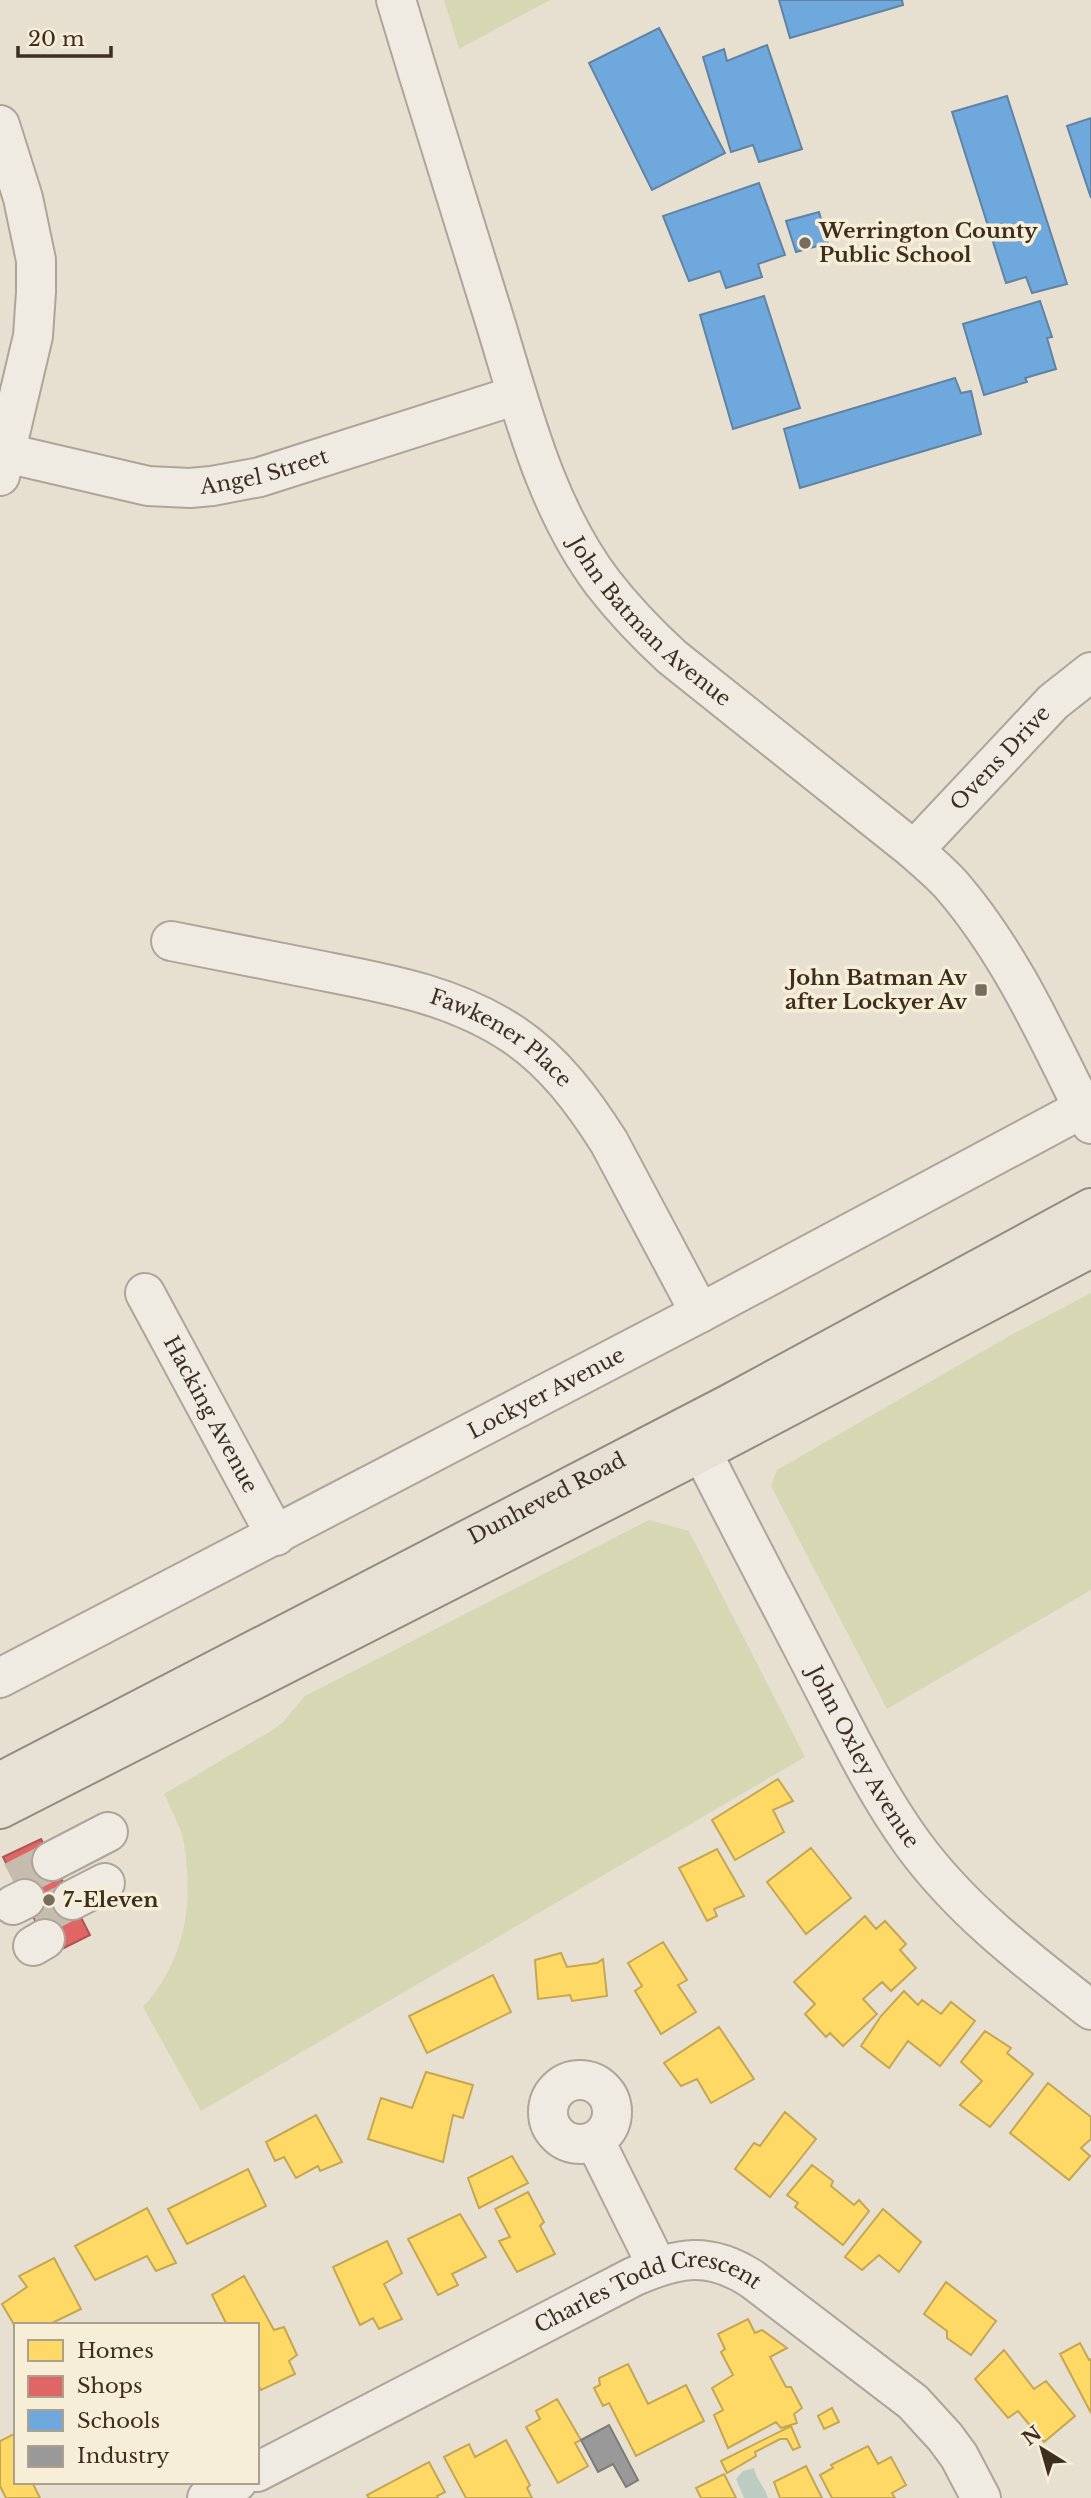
<svg xmlns="http://www.w3.org/2000/svg" width="1091" height="2498" font-family="'Libre Baskerville',serif">
<style>
.green{fill:#d6d7b3}
.water{fill:#bcccc2}
.homes{fill:#ffd966;stroke:#c5a651;stroke-width:2}
.shops{fill:#e06666;stroke:#af5551;stroke-width:2}
.schools{fill:#6fa8dc;stroke:#6083a4;stroke-width:2}
.industry{fill:#999;stroke:#7d7975;stroke-width:2}
.lines{fill:none;stroke-linecap:round;stroke-linejoin:round}
.minor-tunnel{stroke:#c5bcae;stroke-width:38;stroke-dasharray:38 19;stroke-linecap:butt}
.minor-casing{stroke:#ada599;stroke-width:42}
.major-casing{stroke:#928b80;stroke-width:42}
.minor{stroke:#efebe3;stroke-width:38}
.major{stroke:#e6e1d4;stroke-width:38}
.poi-dot{fill:#786c5e;stroke:#f7eed8;stroke-width:2.5}
.labels{text-anchor:middle;dominant-baseline:central;stroke-width:7;stroke-linejoin:round;paint-order:stroke}
.poi-label{font-size:21px;font-weight:bold;fill:#3d2e20;stroke:#f7eed8;text-anchor:start}
.street-label{font-size:21px;fill:#3d2e20;stroke:#f7eed8}
</style>
<rect width="100%" height="100%" fill="#e7e0d1"/>
<path class="green" d="M 444,0 L 550,0 L 459,49 Z
M 1091,1293 L 1091,1590 L 887,1709 L 771,1486 L 777,1470 L 1011,1335 Z
M 649,1520 L 689,1531 L 805,1757 L 201,2111 L 143,2007 C 177,1970 191,1922 187,1872 C 186,1858 185,1842 180,1829 C 175,1817 169,1805 164,1794 L 271,1731 L 282,1723 L 305,1696 Z"/>
<path class="water" d="M 754,2468 C 756,2480 765,2487 768,2498 L 744,2498 L 736,2479 L 743,2471 Z"/>
<path class="homes" d="M 778,1779 L 793,1801 L 773,1810 L 784,1832 L 735,1860 L 712,1820 Z
M 811,1848 L 851,1898 L 806,1934 L 767,1882 Z
M 717,1849 L 744,1896 L 714,1909 L 717,1916 L 707,1921 L 679,1868 Z
M 865,1916 L 876,1929 L 885,1921 L 906,1944 L 900,1950 L 916,1968 L 891,1991 L 882,1982 L 863,1999 L 877,2014 L 843,2046 L 830,2033 L 826,2037 L 805,2014 L 815,2004 L 794,1982 Z
M 663,1942 L 687,1980 L 678,1985 L 696,2012 L 661,2034 L 635,1991 L 642,1986 L 628,1963 Z
M 561,1953 L 567,1967 L 597,1963 L 603,1959 L 607,1996 L 572,2001 L 570,1995 L 538,1999 L 535,1960 Z
M 493,1975 L 511,2012 L 427,2053 L 409,2016 Z
M 904,1991 L 918,2005 L 922,2000 L 941,2014 L 951,2002 L 975,2021 L 940,2066 L 908,2041 L 889,2068 L 861,2046 L 881,2016 Z
M 719,2027 L 754,2079 L 711,2103 L 697,2079 L 681,2086 L 664,2063 Z
M 985,2031 L 1011,2048 L 1007,2053 L 1033,2074 L 990,2127 L 960,2105 L 982,2081 L 961,2062 Z
M 426,2072 L 473,2085 L 463,2118 L 453,2115 L 443,2162 L 368,2139 L 381,2098 L 412,2108 Z
M 1048,2083 L 1091,2117 L 1091,2139 L 1081,2148 L 1090,2156 L 1069,2180 L 1010,2133 Z
M 785,2112 L 816,2139 L 770,2197 L 735,2169 L 754,2143 L 760,2146 Z
M 316,2115 L 342,2162 L 320,2171 L 318,2166 L 296,2178 L 284,2157 L 275,2161 L 266,2142 Z
M 512,2156 L 528,2183 L 479,2208 L 468,2178 Z
M 812,2165 L 833,2181 L 831,2186 L 854,2205 L 859,2200 L 869,2211 L 843,2245 L 795,2207 L 798,2203 L 787,2195 Z
M 248,2169 L 266,2206 L 187,2244 L 168,2209 Z
M 528,2192 L 544,2222 L 540,2226 L 555,2254 L 517,2272 L 499,2241 L 510,2237 L 495,2209 Z
M 147,2208 L 176,2263 L 156,2271 L 147,2256 L 95,2280 L 75,2246 Z
M 883,2209 L 921,2242 L 899,2272 L 879,2255 L 862,2270 L 845,2257 Z
M 460,2214 L 486,2257 L 452,2274 L 458,2285 L 438,2295 L 408,2239 Z
M 387,2241 L 402,2273 L 384,2284 L 402,2319 L 379,2329 L 373,2318 L 360,2325 L 333,2267 Z
M 54,2258 L 81,2309 L 48,2325 L 16,2325 L 16,2328 L 2,2304 L 27,2287 L 19,2276 Z
M 244,2276 L 274,2330 L 284,2327 L 297,2355 L 289,2361 L 295,2374 L 261,2390 L 257,2383 L 257,2325 L 227,2325 L 212,2295 Z
M 946,2282 L 996,2321 L 971,2355 L 947,2338 L 947,2331 L 924,2314 Z
M 748,2319 L 755,2333 L 762,2330 L 787,2348 L 770,2357 L 786,2387 L 791,2387 L 802,2408 L 794,2414 L 797,2423 L 781,2428 L 776,2422 L 728,2448 L 714,2415 L 723,2410 L 712,2388 L 733,2375 L 721,2352 L 725,2349 L 718,2334 Z
M 1080,2343 L 1089,2360 L 1091,2359 L 1091,2413 L 1060,2354 Z
M 1004,2350 L 1034,2389 L 1046,2381 L 1075,2416 L 1044,2442 L 1018,2411 L 1008,2418 L 975,2379 Z
M 628,2364 L 648,2404 L 686,2385 L 704,2421 L 636,2456 L 609,2403 L 603,2406 L 594,2388 L 600,2385 L 599,2378 Z
M 557,2399 L 581,2440 L 575,2443 L 588,2466 L 558,2483 L 526,2427 L 540,2419 L 536,2411 Z
M 832,2408 L 839,2422 L 824,2429 L 818,2416 Z
M 791,2426 L 800,2447 L 793,2450 L 787,2439 L 780,2439 L 755,2452 L 756,2456 L 727,2473 L 721,2461 Z
M 16,2433 L 16,2482 L 32,2482 L 40,2498 L 6,2498 L 0,2486 L 0,2441 Z
M 506,2440 L 530,2485 L 527,2488 L 532,2498 L 466,2498 L 444,2457 L 469,2444 L 475,2457 Z
M 868,2446 L 878,2464 L 891,2457 L 906,2485 L 892,2493 L 895,2498 L 832,2498 L 820,2475 L 833,2468 L 831,2465 Z
M 429,2462 L 445,2492 L 437,2496 L 438,2498 L 369,2498 L 367,2495 Z
M 806,2466 L 822,2498 L 780,2498 L 774,2482 Z
M 724,2474 L 736,2498 L 701,2498 L 696,2488 Z"/>
<path class="shops" d="M 41,1839 L 90,1935 L 52,1954 L 3,1857 Z"/>
<path class="schools" d="M 779,0 L 902,0 L 903,5 L 790,38 Z
M 659,28 L 725,153 L 652,190 L 589,63 Z
M 767,45 L 802,149 L 759,162 L 753,145 L 731,152 L 703,57 L 724,49 L 727,61 Z
M 1007,96 L 1067,284 L 1032,293 L 1026,277 L 1006,283 L 952,112 Z
M 1091,118 L 1091,198 L 1067,126 Z
M 759,183 L 785,255 L 758,264 L 762,277 L 726,288 L 720,271 L 689,281 L 663,216 Z
M 819,212 L 828,243 L 796,252 L 786,221 Z
M 764,296 L 800,408 L 733,429 L 700,315 Z
M 1040,301 L 1052,337 L 1047,338 L 1056,369 L 1025,378 L 1027,382 L 984,395 L 963,324 Z
M 955,378 L 961,393 L 971,391 L 981,434 L 800,488 L 784,429 Z"/>
<path class="industry" d="M 609,2425 L 638,2480 L 626,2487 L 613,2464 L 598,2472 L 581,2440 Z"/>
<g class="lines">
<path class="minor-tunnel" d="M 13,1881 L 52,1861
M 35,1919 L 72,1900"/>
<defs>
<g id="minor">
<path id="s1" d="M 396,0 C 426,100 457,200 488,299 C 519,396 541,501 603,583 C 624,610 647,634 672,657 L 914,850 C 927,862 942,874 953,887 C 1013,957 1050,1043 1091,1124"/>
<path d="M 0,125 L 23,198 L 36,260 L 36,292 L 33,336 L 0,476"/>
<path id="s2" d="M 6,453 L 148,486 L 190,488 L 212,486 L 260,477 L 517,395"/>
<path id="s3" d="M 914,850 L 1053,702 L 1091,672"/>
<path id="s4" d="M 171,941 C 222,951 273,961 323,971 C 390,984 456,996 514,1035 C 554,1062 583,1101 609,1142 L 700,1313"/>
<path id="s5" d="M 145,1293 L 276,1536"/>
<path id="s6" d="M 702,1452 C 740,1528 780,1603 819,1679 C 848,1735 876,1793 913,1844 C 962,1911 1027,1960 1091,2010"/>
<path id="s7" d="M 0,1678 L 700,1313 L 1091,1104"/>
<path d="M 52,1861 L 108,1832"/>
<path d="M 72,1900 L 105,1883"/>
<path d="M 13,1905 L 25,1899"/>
<path d="M 33,1946 L 45,1939"/>
<circle cx="580" cy="2112" r="32"/>
<path d="M 595,2141 L 657,2266"/>
<path id="s8" d="M 257,2472 L 633,2277 C 678,2257 709,2251 752,2279 L 913,2402 L 945,2437 L 959,2456 L 981,2498"/>
<path d="M 207,2498 L 237,2482"/>
</g>
<g id="major">
<path id="s9" d="M 0,1782 L 731,1403 L 1091,1208"/>
<path d="M 0,1809 L 702,1452 L 1091,1248"/>
</g>
</defs>
<use href="#minor" class="minor-casing"/>
<use href="#major" class="major-casing"/>
<use href="#minor" class="minor"/>
<use href="#major" class="major"/>
</g>
<g class="poi-dot">
<circle cx="805" cy="243" r="7"/>
<rect x="974" y="983" width="14" height="14" rx="3.5"/>
<circle cx="49" cy="1900" r="7"/>
</g>
<g class="labels">
<g class="poi-label">
<text x="819" y="231">Werrington County<tspan x="819" dy="24">Public School</tspan></text>
<text x="967" y="978" text-anchor="end">John Batman Av<tspan x="967" dy="24">after Lockyer Av</tspan></text>
<text x="63" y="1900">7-Eleven</text>
</g>
<g class="street-label">
<text stroke="none"><textPath href="#s2" startOffset="264">Angel Street</textPath></text>
<text stroke="none"><textPath href="#s1" startOffset="681">John Batman Avenue</textPath></text>
<text stroke="none"><textPath href="#s3" startOffset="126">Ovens Drive</textPath></text>
<text stroke="none"><textPath href="#s4" startOffset="348">Fawkener Place</textPath></text>
<text stroke="none"><textPath href="#s7" startOffset="616">Lockyer Avenue</textPath></text>
<text stroke="none"><textPath href="#s5" startOffset="138">Hacking Avenue</textPath></text>
<text stroke="none"><textPath href="#s9" startOffset="616">Dunheved Road</textPath></text>
<text stroke="none"><textPath href="#s6" startOffset="345">John Oxley Avenue</textPath></text>
<text stroke="none"><textPath href="#s8" startOffset="436">Charles Todd Crescent</textPath></text>
</g>
</g>
<rect x="14" y="2323" width="245" height="161" fill="#f7eed8" stroke="#ada18e" stroke-width="2"/>
<rect x="28" y="2340" width="35" height="21" fill="#ffd966" stroke="#ada18e" stroke-width="2"/>
<text x="77" y="2358" font-size="21" fill="#3d2e20">Homes</text>
<rect x="28" y="2376" width="35" height="21" fill="#e06666" stroke="#ada18e" stroke-width="2"/>
<text x="77" y="2393" font-size="21" fill="#3d2e20">Shops</text>
<rect x="28" y="2410" width="35" height="21" fill="#6fa8dc" stroke="#ada18e" stroke-width="2"/>
<text x="77" y="2428" font-size="21" fill="#3d2e20">Schools</text>
<rect x="28" y="2446" width="35" height="21" fill="#999999" stroke="#ada18e" stroke-width="2"/>
<text x="77" y="2463" font-size="21" fill="#3d2e20">Industry</text>
<g transform="translate(1042 2449) rotate(323)" stroke="#f7eed8" stroke-width="5" paint-order="stroke">
<path d="M0-5L12 26L0 18L-12 26Z" fill="#3d2e20"/>
<text y="-10" font-size="19" font-weight="bold" text-anchor="middle" fill="#3d2e20">N</text>
</g>
<path d="M18 46v10h93v-10" fill="none" stroke="#3d2e20" stroke-width="3.5"/>
<text x="28" y="46" font-size="21" fill="#3d2e20" stroke="#f7eed8" stroke-width="5" paint-order="stroke">20 m</text>
</svg>
